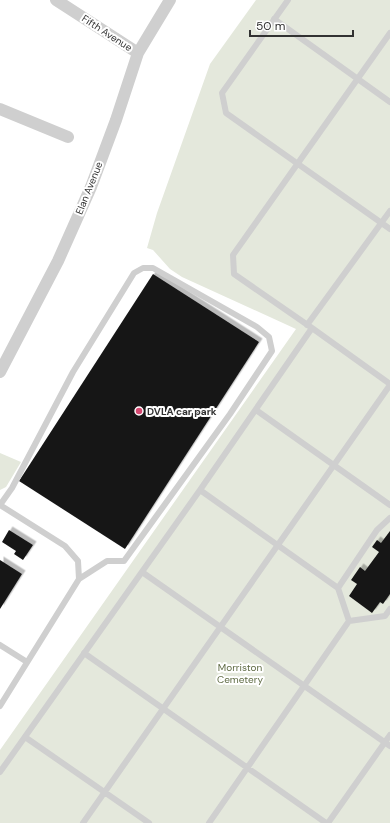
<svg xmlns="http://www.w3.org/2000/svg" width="390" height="823" font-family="'DM Sans',sans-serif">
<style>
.green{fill:#e4e8dc}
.building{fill:#191919;filter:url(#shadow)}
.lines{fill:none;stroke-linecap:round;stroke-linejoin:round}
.lane{stroke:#cfcfcf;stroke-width:6}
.street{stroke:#cfcfcf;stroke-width:12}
.poi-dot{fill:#d44971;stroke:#fff;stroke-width:1.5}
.labels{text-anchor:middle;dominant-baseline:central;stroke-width:4;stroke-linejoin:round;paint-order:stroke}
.street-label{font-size:10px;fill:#323232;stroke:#fff}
.poi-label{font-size:10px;font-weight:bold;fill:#323232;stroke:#fff;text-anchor:start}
.park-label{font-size:10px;fill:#5e6a43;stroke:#fff}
</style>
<defs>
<filter id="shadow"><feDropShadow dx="3.5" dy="-3.5" stdDeviation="0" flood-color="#0004"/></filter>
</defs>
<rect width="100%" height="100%" fill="#fff"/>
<path class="green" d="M 256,0 L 390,0 L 390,823 L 0,823 L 0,750 L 296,329 L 182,277 L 170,269 L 153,250 L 147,248 L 157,213 L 210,64 Z
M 0,453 L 21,462 L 6,487 L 0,490 Z"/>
<path class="building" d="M 153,274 L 259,342 L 125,549 L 19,481 Z
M 9,530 L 33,545 L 23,560 L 14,554 L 16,551 L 2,542 Z
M 390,531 L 390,594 L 383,604 L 380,602 L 372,613 L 349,596 L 357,584 L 351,580 L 360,567 L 365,571 L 379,552 L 372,547 L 377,540 L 381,543 Z
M 0,560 L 22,574 L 0,609 Z"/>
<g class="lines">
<path class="lane" d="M 288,0 L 222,93 L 226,113 L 390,229
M 274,19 L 390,102
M 307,325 L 390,211
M 312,328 L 390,384
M 256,410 L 390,505
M 200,490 L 312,328 L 234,274 L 233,255 L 390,33
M 390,518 L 377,530 L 338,588 L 349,621 L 385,616 L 390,609
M 142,572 L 390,746
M 0,645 L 27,662
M 84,653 L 326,823
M 0,706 L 79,579 L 78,561 L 65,546 L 0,505 L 12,488 L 73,372 L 134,273 L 143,268 L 153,268 L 257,327 L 269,337 L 272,351 L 230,414 L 124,561 L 107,561 L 79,579
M 25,737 L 149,823
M 0,772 L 200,490 L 338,588
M 83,823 L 390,385
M 209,823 L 349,621
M 328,823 L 390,735"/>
<path class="street" d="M 56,0 L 138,53
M 0,109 L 68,137
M 0,372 L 58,261 L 91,187 L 116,120 L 138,53 L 170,0"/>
</g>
<circle class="poi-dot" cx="139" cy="411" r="4"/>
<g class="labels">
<g class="street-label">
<text transform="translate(107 33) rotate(33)">Fifth Avenue</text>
<text transform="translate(89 188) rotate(-68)">Elan Avenue</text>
</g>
<g class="poi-label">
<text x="147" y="411">DVLA car park</text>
</g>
<g class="park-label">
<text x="240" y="667">Morriston<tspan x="240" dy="12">Cemetery</tspan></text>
</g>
</g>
<path d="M250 30v6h103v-6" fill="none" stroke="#323232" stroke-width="2"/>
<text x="256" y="30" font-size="12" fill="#323232" stroke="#ffffff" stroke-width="3" paint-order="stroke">50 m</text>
</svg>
